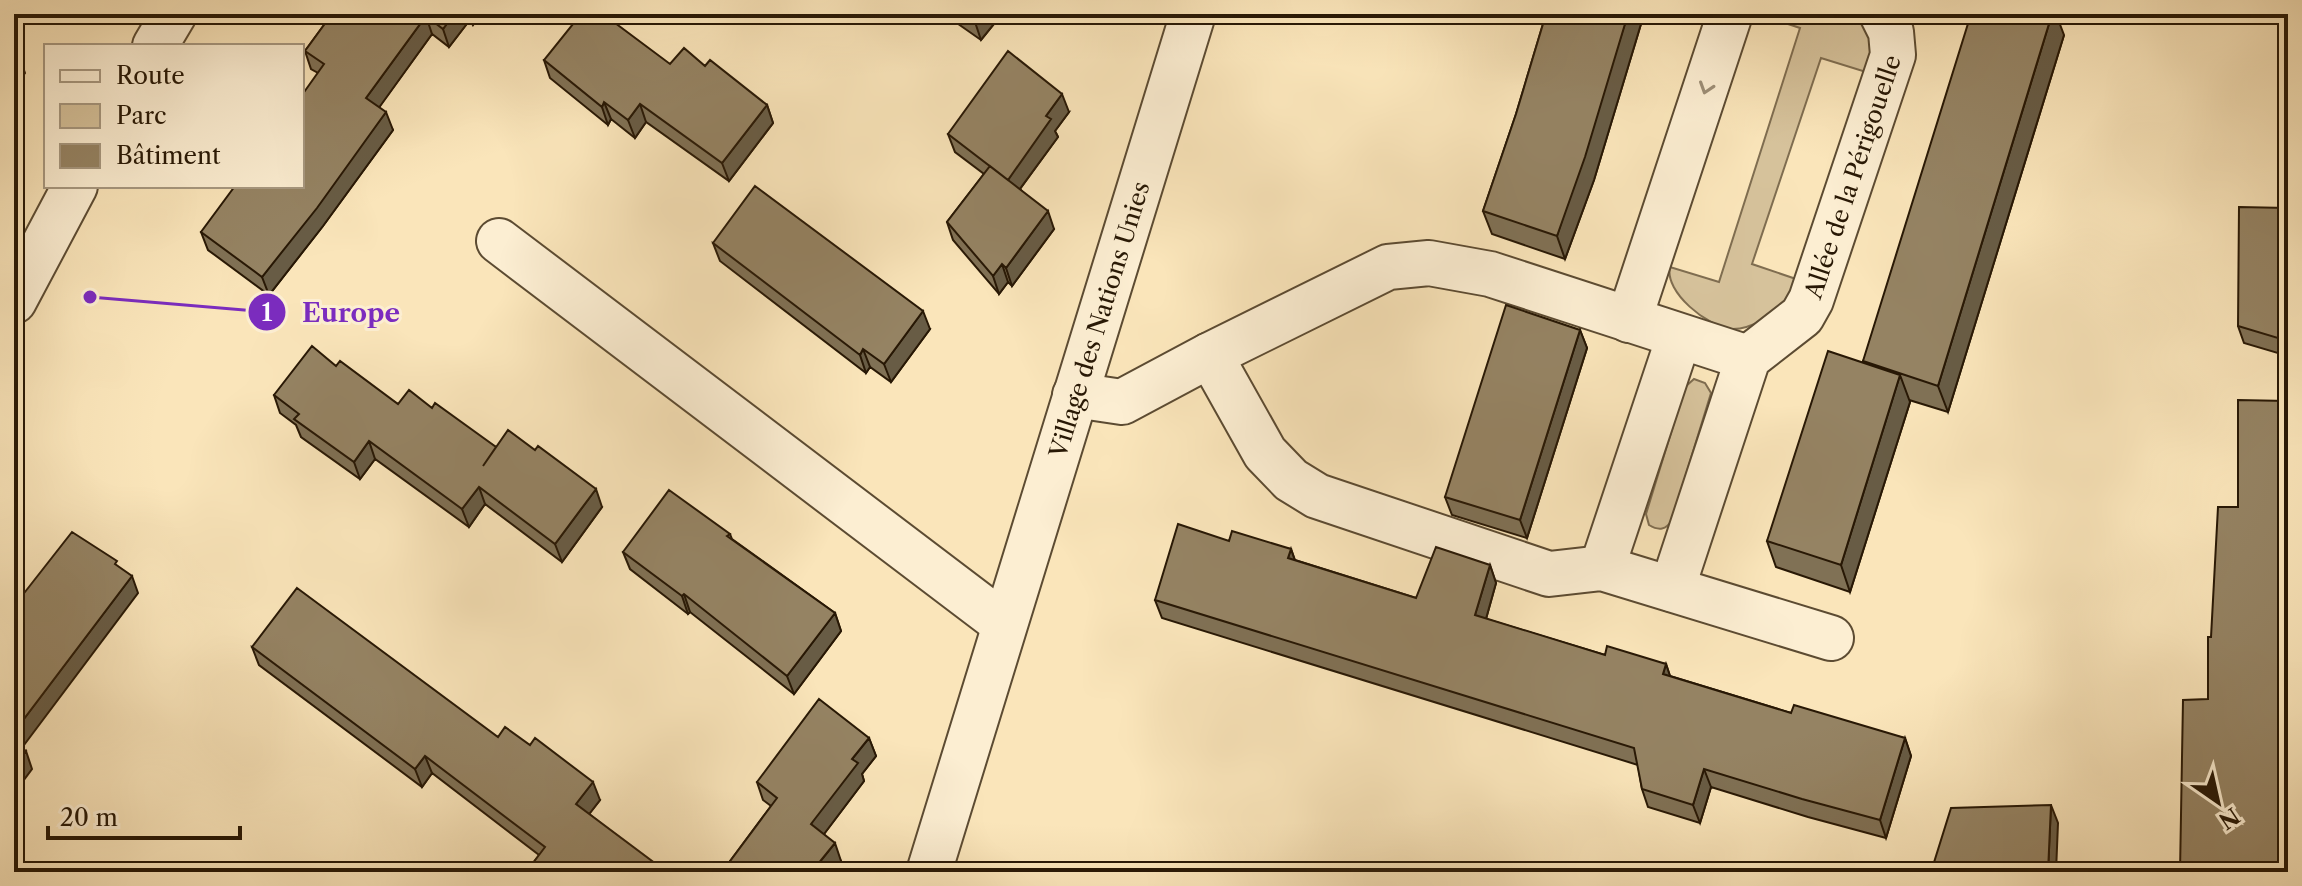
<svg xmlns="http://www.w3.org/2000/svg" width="2302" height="886" font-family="'Libre Caslon Text',serif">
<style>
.green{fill:#d6c29b;stroke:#7f6d50;stroke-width:2}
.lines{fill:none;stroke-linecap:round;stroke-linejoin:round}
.minor-casing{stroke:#5c4b32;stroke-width:48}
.minor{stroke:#fceed2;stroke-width:44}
.wall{fill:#807155;stroke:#281805;stroke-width:2}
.shaded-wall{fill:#685c45;stroke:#281805;stroke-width:2}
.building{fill:#958363;stroke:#281805;stroke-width:2}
.oneway{stroke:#9d8e76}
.labels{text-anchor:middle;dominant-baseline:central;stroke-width:6;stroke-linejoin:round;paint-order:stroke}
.street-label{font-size:24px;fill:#281805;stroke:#fceed2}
.leader{fill:none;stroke:#7b2cbf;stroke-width:3}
.callout-dot{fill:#7b2cbf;stroke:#fceed2;stroke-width:3}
.mark-label{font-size:24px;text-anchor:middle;font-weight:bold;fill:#fff}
.callout-label{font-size:26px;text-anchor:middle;font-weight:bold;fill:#7b2cbf;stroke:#fceed2;stroke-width:6;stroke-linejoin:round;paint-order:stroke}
</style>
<rect width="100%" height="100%" fill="#fae5ba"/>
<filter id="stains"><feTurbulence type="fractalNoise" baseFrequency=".0025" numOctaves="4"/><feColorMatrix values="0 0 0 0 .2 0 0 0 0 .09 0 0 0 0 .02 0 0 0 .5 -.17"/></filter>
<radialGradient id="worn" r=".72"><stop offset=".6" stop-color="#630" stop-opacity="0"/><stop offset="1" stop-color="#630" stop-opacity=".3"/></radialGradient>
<path class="green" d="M 1758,14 L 1860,14 L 1876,39 L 1866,72 L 1821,58 L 1752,264 L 1796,279 C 1795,285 1793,292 1790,297 C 1778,313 1751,330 1731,329 C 1708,327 1664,292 1670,267 L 1719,282 L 1800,28 Z
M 1694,379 L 1705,383 L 1711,393 L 1672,520 C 1666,530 1659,531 1649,525 L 1646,514 L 1685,387 Z"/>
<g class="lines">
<defs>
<g id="minor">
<path d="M 155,46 L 174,14"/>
<path d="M 499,241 L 1004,624"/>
<path d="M 14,301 L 75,186"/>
<path d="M 1629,320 L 1730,14"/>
<path d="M 1210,355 L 1265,453 L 1291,480 L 1317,496 L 1549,574 L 1602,568 L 1831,638"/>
<path d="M 1075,395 L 1122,402 L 1210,355 L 1388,267 L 1429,263 L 1490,274 L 1748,358"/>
<path d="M 1602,568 L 1679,337"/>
<path id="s1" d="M 1672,589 L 1748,358 L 1802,316 L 1811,300 L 1893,55 L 1891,32 L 1882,14"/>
<path id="s2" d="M 929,872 L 1193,14"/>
</g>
</defs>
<use href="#minor" class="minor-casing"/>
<use href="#minor" class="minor"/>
</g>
<path class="wall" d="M 332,14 L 481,14 L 473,25 L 469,21 L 449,47 L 432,34 L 379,107 L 393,130 L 323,226 L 269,295 L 208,250 L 201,232 L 302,186 L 318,73 L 311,69 L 305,51 Z
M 944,14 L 1002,14 L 981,40 Z
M 1546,14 L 1644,14 L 1594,180 L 1565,259 L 1492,234 L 1483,211 L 1516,114 Z
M 2064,35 L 1948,412 L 1909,400 L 1910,402 L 1850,592 L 1776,567 L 1767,541 L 1863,363 L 1863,361 Z
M 2288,43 L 2288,87 L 2284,74 Z
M 544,60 L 670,64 L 705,66 L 767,105 L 773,123 L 729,181 L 646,122 L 635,138 L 611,119 L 608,125 L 550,78 Z
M 1069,112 L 1055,131 L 1058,137 L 1020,189 L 1054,229 L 1012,286 L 1008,282 L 999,294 L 953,240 L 947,222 L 984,174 L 955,152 L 948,134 Z
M 2288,208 L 2288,356 L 2244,343 L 2238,326 Z
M 713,243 L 930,329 L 891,382 L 870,367 L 866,373 L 720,261 Z
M 1580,330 L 1587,348 L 1527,538 L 1452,515 L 1445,497 Z
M 336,366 L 398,404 L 432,408 L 496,447 L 602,507 L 562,562 L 485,504 L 469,527 L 375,459 L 360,479 L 301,437 L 296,425 L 280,413 L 274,395 Z
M 730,534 L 732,539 L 835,613 L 841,631 L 794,694 L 690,612 L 688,614 L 630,569 L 623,552 Z
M 1229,541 L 1291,549 L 1295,560 L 1416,598 L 1490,565 L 1496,583 L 1486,619 L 1605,655 L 1666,664 L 1670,676 L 1791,713 L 1905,738 L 1911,756 L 1886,838 L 1808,817 L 1711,787 L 1700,823 L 1648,807 L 1642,789 L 1638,765 L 1162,618 L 1155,600 Z
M 252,647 L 498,737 L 600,800 L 589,814 L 662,872 L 532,872 L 530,867 L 539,855 L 432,773 L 422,787 L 259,665 Z
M 869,738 L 876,756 L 862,774 L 864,781 L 824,834 L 841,861 L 832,872 L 722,872 L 771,806 L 763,800 L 757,782 Z"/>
<path class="shaded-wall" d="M 454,14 L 467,14 L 469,21 L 449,47 L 443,29 Z
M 469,14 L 481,14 L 473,25 Z
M 981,14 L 1002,14 L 981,40 L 975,22 Z
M 1628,14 L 1644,14 L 1594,180 L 1565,259 L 1557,236 Z
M 2052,14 L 2056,14 L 2064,35 L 1948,412 L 1938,386 Z
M 426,16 L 432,34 L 373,116 L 366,98 Z
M 16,47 L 25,73 L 14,88 L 14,49 Z
M 1062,94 L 1069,112 L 1055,131 L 1058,137 L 1014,197 L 1008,180 L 1046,116 Z
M 604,102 L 611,119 L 608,125 L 602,107 Z
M 640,104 L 646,122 L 635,138 L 628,120 Z
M 767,105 L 773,123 L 729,181 L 722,163 Z
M 386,112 L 393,130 L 323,226 L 269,295 L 262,277 Z
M 1048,211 L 1054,229 L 1012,286 L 1006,268 Z
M 1002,264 L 1008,282 L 999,294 L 993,276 Z
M 923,311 L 930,329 L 891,382 L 884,364 Z
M 1580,330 L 1587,348 L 1527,538 L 1520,520 Z
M 863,349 L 870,367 L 866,373 L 860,355 Z
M 1900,375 L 1910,402 L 1850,592 L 1841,565 Z
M 369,441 L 375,459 L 360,479 L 354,462 Z
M 479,487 L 485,504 L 469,527 L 462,509 Z
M 596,489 L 602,507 L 562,562 L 555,544 Z
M 1291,549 L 1297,567 L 1288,558 Z
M 1490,565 L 1496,583 L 1482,633 L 1475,615 Z
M 132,576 L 138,593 L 15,757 L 14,753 L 14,732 Z
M 684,594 L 690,612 L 688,614 L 682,596 Z
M 835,613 L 841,631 L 794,694 L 787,676 Z
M 1666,664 L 1672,682 L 1663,674 Z
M 869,738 L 876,756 L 862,774 L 864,781 L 818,842 L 811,824 L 852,759 Z
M 1905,738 L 1911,756 L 1886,838 L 1880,820 Z
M 26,751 L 32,769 L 18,788 L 21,797 L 14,805 L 14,767 Z
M 425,756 L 432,773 L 422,787 L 415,769 Z
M 1704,769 L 1711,787 L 1700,823 L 1693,805 Z
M 593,782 L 600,800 L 583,822 L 576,804 Z
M 2051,805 L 2058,823 L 2056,872 L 2048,872 Z
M 835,843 L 841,861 L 832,872 L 819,872 L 818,864 Z"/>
<path class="building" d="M 332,14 L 454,14 L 443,29 L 426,16 L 366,98 L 386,112 L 317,208 L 262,277 L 201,232 L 235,186 L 302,186 L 302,95 L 324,64 L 305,51 Z
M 581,14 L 603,14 L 670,64 L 684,48 L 705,66 L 710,60 L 767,105 L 722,163 L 640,104 L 628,120 L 604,102 L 602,107 L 544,60 Z
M 963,14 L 981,14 L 975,22 Z
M 1546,14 L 1628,14 L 1585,157 L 1557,236 L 1483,211 L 1516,114 Z
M 1971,14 L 2052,14 L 1938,386 L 1863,361 Z
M 2288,43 L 2288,75 L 2284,74 Z
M 1008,51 L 1062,94 L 1046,116 L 1051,119 L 1008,180 L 948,134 Z
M 990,166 L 1048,211 L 1006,268 L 1002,264 L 993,276 L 947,222 Z
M 755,186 L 923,311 L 884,364 L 863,349 L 860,355 L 713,243 Z
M 2239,207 L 2288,208 L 2288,341 L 2238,326 Z
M 1506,305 L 1580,330 L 1520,520 L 1445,497 Z
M 312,346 L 336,366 L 340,361 L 398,404 L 409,390 L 432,408 L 435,403 L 496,447 L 483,466 L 508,430 L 535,450 L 538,446 L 596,489 L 555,544 L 479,487 L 462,509 L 369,441 L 354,462 L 294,419 L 299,414 L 274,395 Z
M 1828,351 L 1900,375 L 1841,565 L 1767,541 Z
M 2238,400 L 2288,401 L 2288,872 L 2180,872 L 2183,700 L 2208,699 L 2208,637 L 2211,637 L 2218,507 L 2238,507 Z
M 669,490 L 730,534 L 727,536 L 835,613 L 787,676 L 684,594 L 682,596 L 623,552 Z
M 1178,524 L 1229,541 L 1232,531 L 1291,549 L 1288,558 L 1416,598 L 1436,547 L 1490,565 L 1475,615 L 1605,655 L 1607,646 L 1666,664 L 1663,674 L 1791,713 L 1794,705 L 1905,738 L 1880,820 L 1802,799 L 1704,769 L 1693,805 L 1642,789 L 1634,748 L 1155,600 Z
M 72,532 L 117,561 L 115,564 L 132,576 L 14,732 L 14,606 Z
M 297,588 L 498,737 L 505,727 L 530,745 L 535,738 L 593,782 L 576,804 L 660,867 L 656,872 L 536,872 L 530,867 L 545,847 L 425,756 L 415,769 L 252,647 Z
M 819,699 L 869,738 L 852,759 L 858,763 L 811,824 L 835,843 L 818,864 L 822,868 L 819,872 L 722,872 L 777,798 L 757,782 Z
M 14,743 L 26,751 L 14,767 Z
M 2051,805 L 2048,872 L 1931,872 L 1951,808 Z"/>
<defs><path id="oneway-chevron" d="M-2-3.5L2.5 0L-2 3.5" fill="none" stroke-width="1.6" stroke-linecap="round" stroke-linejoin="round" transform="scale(2)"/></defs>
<use class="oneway" href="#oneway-chevron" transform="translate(1706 88) rotate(108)"/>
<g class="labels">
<g class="street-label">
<text stroke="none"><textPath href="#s1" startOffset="460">Allée de la Périgouelle</textPath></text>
<text stroke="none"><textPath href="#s2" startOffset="578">Village des Nations Unies</textPath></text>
</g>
</g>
<path class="leader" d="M90 297L267 312"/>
<g class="callout-dot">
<circle cx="90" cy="297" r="8"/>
<circle cx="267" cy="312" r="20"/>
</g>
<g class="mark-label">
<text x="267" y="321">1</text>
</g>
<g class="callout-label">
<text x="351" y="322">Europe</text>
</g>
<rect width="2302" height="886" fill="none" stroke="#fae5ba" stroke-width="48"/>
<rect x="16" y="16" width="2270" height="854" fill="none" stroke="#281805" stroke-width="4"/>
<rect x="24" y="24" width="2254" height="838" fill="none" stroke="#281805" stroke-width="2"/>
<rect x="44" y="44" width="260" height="144" fill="#fceed2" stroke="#a79880" stroke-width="2"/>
<rect x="60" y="70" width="40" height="12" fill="#fceed2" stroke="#a79880" stroke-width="2"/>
<text x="116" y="84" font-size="24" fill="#281805">Route</text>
<rect x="60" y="104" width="40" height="24" fill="#d6c29b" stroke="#a79880" stroke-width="2"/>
<text x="116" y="124" font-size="24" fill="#281805">Parc</text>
<rect x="60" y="144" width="40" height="24" fill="#958363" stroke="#a79880" stroke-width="2"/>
<text x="116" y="164" font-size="24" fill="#281805">Bâtiment</text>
<g transform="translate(2218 802) rotate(146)" stroke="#fceed2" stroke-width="6" paint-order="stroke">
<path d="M0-6L14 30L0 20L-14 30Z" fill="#281805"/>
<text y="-12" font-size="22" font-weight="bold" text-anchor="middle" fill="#281805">N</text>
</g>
<path d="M48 826v12h192v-12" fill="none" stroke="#281805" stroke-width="4"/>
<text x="60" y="826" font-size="24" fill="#281805" stroke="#fceed2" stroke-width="6" paint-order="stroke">20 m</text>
<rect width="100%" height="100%" filter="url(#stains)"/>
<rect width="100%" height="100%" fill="url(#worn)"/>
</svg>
